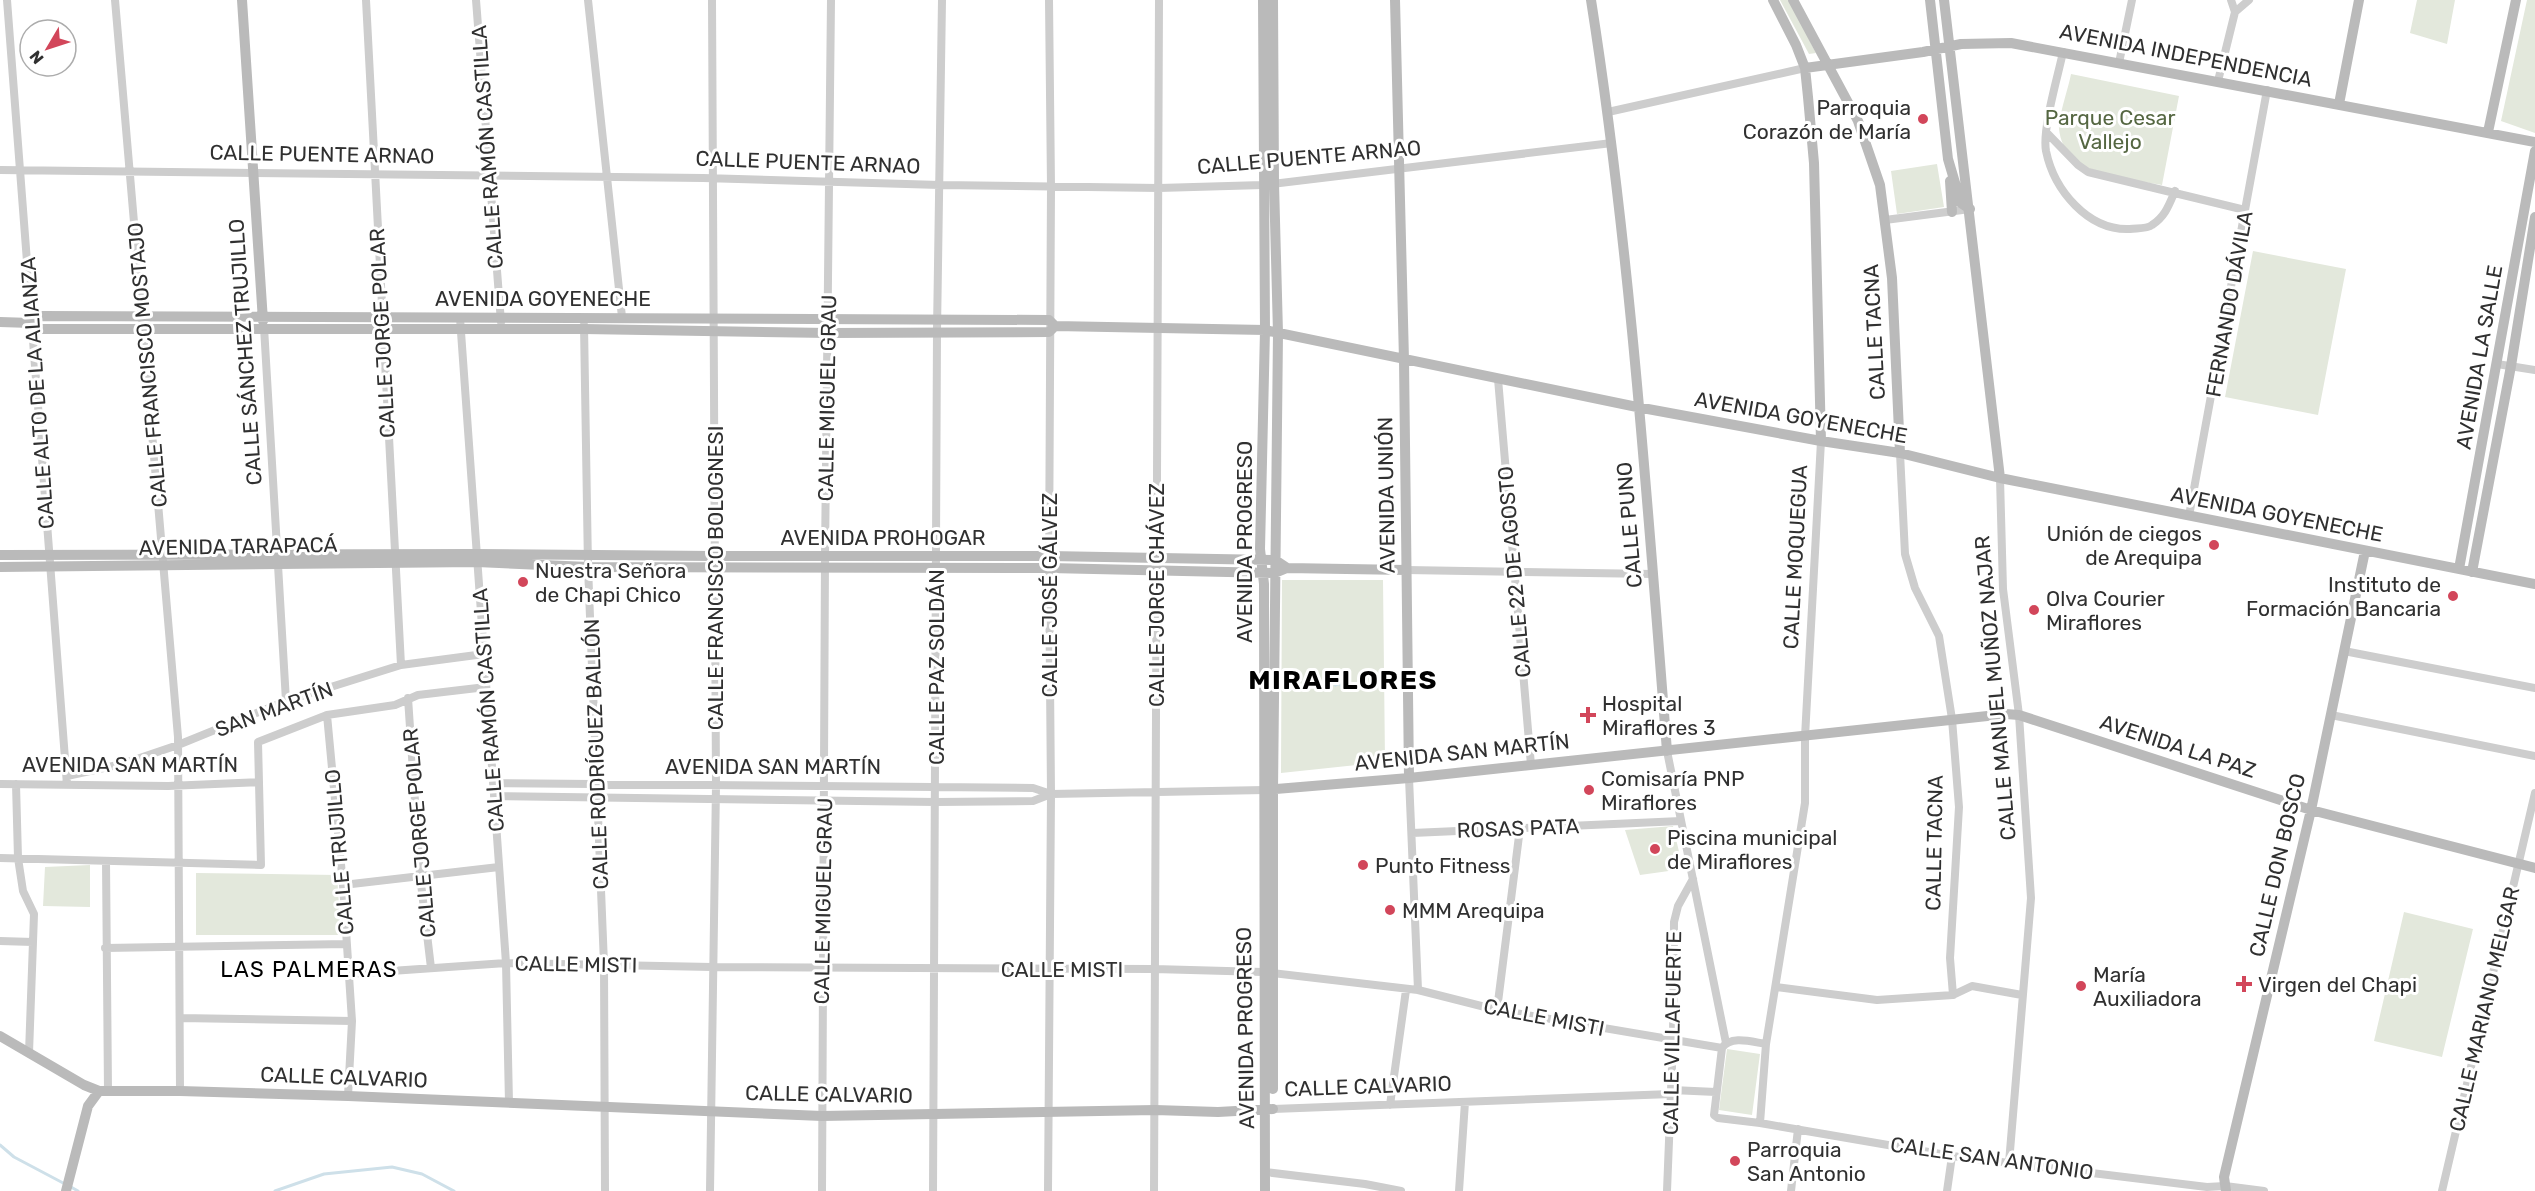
<svg xmlns="http://www.w3.org/2000/svg" width="2535" height="1191" font-family="Rubik,sans-serif">
<style>
.green{fill:#e3e8dc}
.water{fill:#cee0e9}
.lines{fill:none;stroke-linecap:round;stroke-linejoin:round}
.stream{stroke:#cee0e9;stroke-width:3}
.street{stroke:#cdcdcd;stroke-width:8}
.secondary{stroke:#bababa;stroke-width:10}
.poi-dot{fill:#d2465a;stroke:#fff;stroke-width:2}
.labels{text-anchor:middle;dominant-baseline:central;stroke-width:6;stroke-linejoin:round;paint-order:stroke}
.street-label{font-size:21px;fill:#303030;stroke:#fff}
.poi-label{font-size:21px;fill:#303030;stroke:#fff;text-anchor:start}
.park-label{font-size:21px;fill:#556742;stroke:#fff}
.neighbourhood-label{font-size:22px;letter-spacing:1.5px;fill:#000;stroke:#fff}
.district-label{font-size:27px;font-weight:bold;letter-spacing:1.5px;fill:#000;stroke:#fff}
</style>
<rect width="100%" height="100%" fill="#fff"/>
<path class="green" d="M 1780,0 L 1789,0 L 1816,53 L 1809,54 Z
M 2417,0 L 2455,0 L 2447,44 L 2410,33 Z
M 2527,0 L 2535,0 L 2535,133 L 2501,121 Z
M 2071,74 L 2179,96 L 2162,185 C 2126,178 2064,177 2059,129 C 2058,118 2069,86 2071,74 Z
M 1937,164 L 1944,207 L 1897,214 L 1891,171 Z
M 2253,251 L 2346,269 L 2318,415 L 2225,397 Z
M 1282,580 L 1383,580 L 1385,762 L 1281,773 Z
M 1673,826 L 1683,869 L 1640,875 L 1625,830 Z
M 90,865 L 90,907 L 43,906 L 45,867 Z
M 196,873 L 337,875 L 341,935 L 196,935 Z
M 2404,912 L 2473,929 L 2442,1057 L 2374,1041 Z
M 1727,1049 L 1760,1054 L 1752,1115 L 1719,1110 Z"/>
<path class="water" d="M 1341,672 L 1348,678 L 1347,687 L 1342,686 L 1341,689 L 1339,685 L 1335,687 L 1332,681 L 1336,673 Z"/>
<g class="lines">
<path class="stream" d="M 0,1145 L 14,1157 L 65,1184
M 71,1187 L 78,1191
M 275,1191 L 324,1174 L 392,1167 L 422,1174 L 454,1191"/>
<path class="street" d="M 7,0 L 67,785
M 115,0 L 178,737 L 180,1091
M 366,0 L 401,665
M 476,0 L 501,322
M 588,0 L 622,317
M 2235,12 L 2249,0
M 2063,52 C 2058,76 2042,129 2046,151 C 2054,190 2088,231 2130,229 C 2137,228 2147,229 2152,225 C 2165,217 2169,205 2175,191
M 2119,63 L 2132,0
M 2218,81 L 2235,12 L 2231,0
M 1608,112 L 1805,68
M 2047,133 L 2078,165 L 2088,172 L 2245,210
M 0,170 L 703,178 L 940,185 L 1159,188 L 1263,185 L 1612,143
M 1885,220 L 1970,209
M 460,318 L 506,963 L 509,1103
M 584,325 L 588,567 L 604,964 L 605,1191
M 264,327 L 286,701
M 2497,364 L 2535,370
M 1498,379 L 1531,765
M 1900,453 L 1905,554 L 1915,588 L 1939,636 L 1952,719 L 1959,807 L 1950,958 L 1953,995
M 2000,478 L 2003,589 L 2019,715 L 2031,898 L 2009,1163
M 2189,516 L 2267,90
M 1406,570 L 1653,574
M 2344,651 L 2535,688
M 408,698 L 420,875 L 431,968
M 327,715 L 343,885 L 352,1021 L 348,1096
M 2331,715 L 2535,756
M 1667,751 L 1726,1043
M 67,776 L 122,764 L 178,745 L 286,701 L 401,665 L 484,654
M 1409,778 L 1418,990
M 493,783 L 1033,788 L 1051,794 L 1265,790
M 0,784 L 168,786 L 259,782
M 16,784 L 18,858 L 23,891 L 34,914 L 29,1053
M 494,796 L 936,802 L 1033,801 L 1051,794
M 1412,833 L 1681,821
M 0,858 L 261,865 L 258,742 L 327,715 L 395,705 L 418,695 L 486,687
M 106,861 L 108,1091
M 343,885 L 499,867
M 0,941 L 33,942
M 105,948 L 347,944
M 348,974 L 506,963 L 712,967 L 1154,969 L 1263,972 L 1418,990 L 1497,1010 L 1722,1048
M 1776,987 L 1877,1000 L 1953,995 L 1972,986 L 2022,995
M 1497,1010 L 1520,828
M 180,1018 L 352,1021
M 1766,1044 C 1752,1042 1731,1035 1722,1048 L 1714,1115 L 1718,1118 L 1760,1123 L 1952,1156 L 2207,1187 L 2225,1186 L 2264,1191
M 1672,1090 L 1716,1092
M 1390,1105 L 1406,990
M 1273,1109 L 1671,1094
M 1760,1123 L 1766,1044 L 1805,803 L 1805,737 L 1821,441
M 1265,1172 L 1365,1184 L 1401,1191
M 710,1191 L 716,785 L 712,0
M 822,1191 L 825,556 L 831,0
M 933,1191 L 937,331 L 942,0
M 1048,1191 L 1051,794 L 1049,568 L 1051,187 L 1049,0
M 1154,1191 L 1159,0
M 1459,1191 L 1465,1102
M 1667,1191 L 1673,1041 L 1674,922 L 1678,906 L 1693,879
M 1791,1191 L 1798,1129
M 1947,1191 L 1952,1156
M 2442,1191 L 2535,793"/>
<path class="secondary" d="M 242,0 L 263,321
M 1263,0 L 1265,330 L 1260,549 L 1264,584 L 1265,1191
M 1395,0 L 1404,360 L 1409,778
M 1591,0 C 1630,248 1647,500 1667,751
M 1773,0 L 1796,45 L 1805,68 L 1808,97 L 1814,163 L 1821,441
M 1793,0 L 1858,121 L 1880,185 L 1892,278 L 1900,453
M 1930,0 L 1948,159 L 1961,203 L 1970,209
M 1944,0 L 2000,478
M 1805,68 L 1923,52 L 1961,44 L 2011,43 L 2535,142
M 2339,104 L 2359,0
M 2488,132 L 2516,0
M 1950,181 L 1952,212
M 0,322 L 31,323 L 35,328 L 42,329 L 584,329 L 829,333 L 1049,332 L 1055,326
M 31,323 L 36,317 L 42,316 L 1049,320 L 1055,326 L 1265,330 L 1637,407 L 1821,441 L 1900,453 L 2000,478 L 2535,584
M 0,555 L 476,554 L 713,556 L 1049,556 L 1275,560 L 1287,568
M 0,567 L 477,562 L 588,567 L 1049,568 L 1275,573 L 1287,568 L 1406,570
M 2459,569 L 2535,151
M 2472,572 L 2511,366 L 2535,217
M 1265,790 L 1409,778 L 2006,714 L 2019,715 L 2311,810 L 2535,868
M 0,1036 L 84,1085 L 99,1091 L 180,1091 L 348,1096 L 822,1116 L 1155,1110 L 1218,1112 L 1273,1109
M 1273,1089 L 1273,790 L 1278,333 L 1274,183 L 1273,0
M 66,1191 L 88,1106 L 99,1091
M 2226,1191 L 2224,1177 L 2311,810 L 2365,551"/>
</g>
<g class="poi-dot">
<circle cx="1923" cy="119" r="6"/>
<circle cx="2214" cy="545" r="6"/>
<circle cx="523" cy="582" r="6"/>
<circle cx="2453" cy="596" r="6"/>
<circle cx="2034" cy="610" r="6"/>
<path d="M1585 706h6v6h6v6h-6v6h-6v-6h-6v-6h6z"/>
<circle cx="1589" cy="790" r="6"/>
<circle cx="1655" cy="849" r="6"/>
<circle cx="1363" cy="865" r="6"/>
<circle cx="1390" cy="910" r="6"/>
<path d="M2241 975h6v6h6v6h-6v6h-6v-6h-6v-6h6z"/>
<circle cx="2081" cy="986" r="6"/>
<circle cx="1735" cy="1161" r="6"/>
</g>
<g class="labels">
<g class="street-label">
<text transform="translate(2186 55) rotate(11)">AVENIDA INDEPENDENCIA</text>
<text transform="translate(487 147) rotate(-94)">CALLE RAMÓN CASTILLA</text>
<text transform="translate(322 154) rotate(1)">CALLE PUENTE ARNAO</text>
<text transform="translate(1309 157) rotate(-5)">CALLE PUENTE ARNAO</text>
<text transform="translate(808 162) rotate(2)">CALLE PUENTE ARNAO</text>
<text x="543" y="298">AVENIDA GOYENECHE</text>
<text transform="translate(2229 304) rotate(-80)">FERNANDO DÁVILA</text>
<text transform="translate(1874 332) rotate(-93)">CALLE TACNA</text>
<text transform="translate(382 333) rotate(-93)">CALLE JORGE POLAR</text>
<text transform="translate(245 352) rotate(-94)">CALLE SÁNCHEZ TRUJILLO</text>
<text transform="translate(2479 357) rotate(-80)">AVENIDA LA SALLE</text>
<text transform="translate(147 365) rotate(-95)">CALLE FRANCISCO MOSTAJO</text>
<text transform="translate(37 393) rotate(-94)">CALLE ALTO DE LA ALIANZA</text>
<text transform="translate(827 398) rotate(-89)">CALLE MIGUEL GRAU</text>
<text transform="translate(1801 417) rotate(10)">AVENIDA GOYENECHE</text>
<text transform="translate(1386 495) rotate(-91)">AVENIDA UNIÓN</text>
<text transform="translate(2277 514) rotate(11)">AVENIDA GOYENECHE</text>
<text transform="translate(1629 525) rotate(-95)">CALLE PUNO</text>
<text x="883" y="537">AVENIDA PROHOGAR</text>
<text transform="translate(1244 542) rotate(-90)">AVENIDA PROGRESO</text>
<text transform="translate(238 546) rotate(-1)">AVENIDA TARAPACÁ</text>
<text transform="translate(1795 557) rotate(-87)">CALLE MOQUEGUA</text>
<text transform="translate(1514 572) rotate(-95)">CALLE 22 DE AGOSTO</text>
<text transform="translate(715 578) rotate(-90)">CALLE FRANCISCO BOLOGNESI</text>
<text transform="translate(1049 595) rotate(-90)">CALLE JOSÉ GÁLVEZ</text>
<text transform="translate(1156 595) rotate(-90)">CALLE JORGE CHÁVEZ</text>
<text transform="translate(936 667) rotate(-90)">CALLE PAZ SOLDÁN</text>
<text transform="translate(1995 688) rotate(-95)">CALLE MANUEL MUÑOZ NAJAR</text>
<text transform="translate(274 709) rotate(-20)">SAN MARTÍN</text>
<text transform="translate(488 710) rotate(-94)">CALLE RAMÓN CASTILLA</text>
<text transform="translate(2178 746) rotate(18)">AVENIDA LA PAZ</text>
<text transform="translate(1462 752) rotate(-6)">AVENIDA SAN MARTÍN</text>
<text transform="translate(596 754) rotate(-92)">CALLE RODRÍGUEZ BALLÓN</text>
<text x="130" y="764">AVENIDA SAN MARTÍN</text>
<text x="773" y="766">AVENIDA SAN MARTÍN</text>
<text transform="translate(1518 828) rotate(-2)">ROSAS PATA</text>
<text transform="translate(419 833) rotate(-95)">CALLE JORGE POLAR</text>
<text transform="translate(1934 843) rotate(-89)">CALLE TACNA</text>
<text transform="translate(339 852) rotate(-95)">CALLE TRUJILLO</text>
<text transform="translate(2277 865) rotate(-77)">CALLE DON BOSCO</text>
<text transform="translate(823 901) rotate(-89)">CALLE MIGUEL GRAU</text>
<text transform="translate(576 964) rotate(1)">CALLE MISTI</text>
<text x="1062" y="969">CALLE MISTI</text>
<text transform="translate(2484 1009) rotate(-77)">CALLE MARIANO MELGAR</text>
<text transform="translate(1544 1017) rotate(11)">CALLE MISTI</text>
<text transform="translate(1245 1028) rotate(-91)">AVENIDA PROGRESO</text>
<text transform="translate(1672 1033) rotate(-89)">CALLE VILLAFUERTE</text>
<text transform="translate(344 1077) rotate(2)">CALLE CALVARIO</text>
<text transform="translate(1368 1086) rotate(-2)">CALLE CALVARIO</text>
<text transform="translate(829 1094) rotate(1)">CALLE CALVARIO</text>
<text transform="translate(1992 1158) rotate(8)">CALLE SAN ANTONIO</text>
</g>
<g class="poi-label">
<text x="1911" y="107" text-anchor="end">Parroquia<tspan x="1911" dy="24">Corazón de María</tspan></text>
<text x="2202" y="533" text-anchor="end">Unión de ciegos<tspan x="2202" dy="24">de Arequipa</tspan></text>
<text x="535" y="570">Nuestra Señora<tspan x="535" dy="24">de Chapi Chico</tspan></text>
<text x="2441" y="584" text-anchor="end">Instituto de<tspan x="2441" dy="24">Formación Bancaria</tspan></text>
<text x="2046" y="598">Olva Courier<tspan x="2046" dy="24">Miraflores</tspan></text>
<text x="1602" y="703">Hospital<tspan x="1602" dy="24">Miraflores 3</tspan></text>
<text x="1601" y="778">Comisaría PNP<tspan x="1601" dy="24">Miraflores</tspan></text>
<text x="1667" y="837">Piscina municipal<tspan x="1667" dy="24">de Miraflores</tspan></text>
<text x="1375" y="865">Punto Fitness</text>
<text x="1402" y="910">MMM Arequipa</text>
<text x="2093" y="974">María<tspan x="2093" dy="24">Auxiliadora</tspan></text>
<text x="2258" y="984">Virgen del Chapi</text>
<text x="1747" y="1149">Parroquia<tspan x="1747" dy="24">San Antonio</tspan></text>
</g>
<g class="park-label">
<text x="2110" y="117">Parque Cesar<tspan x="2110" dy="24">Vallejo</tspan></text>
</g>
<g class="neighbourhood-label">
<text x="309" y="969">LAS PALMERAS</text>
</g>
<g class="district-label">
<text x="1343" y="680">MIRAFLORES</text>
</g>
</g>
<g transform="translate(48 48) rotate(231)"><circle r="28" fill="#ffffff" stroke="#acacac" stroke-width="1.5"/>
<path d="M0-4.5L10 22L0 15L-10 22Z" fill="#d2465a"/>
<text y="-9" font-size="16" font-weight="bold" text-anchor="middle" fill="#303030">N</text>
</g>
</svg>
